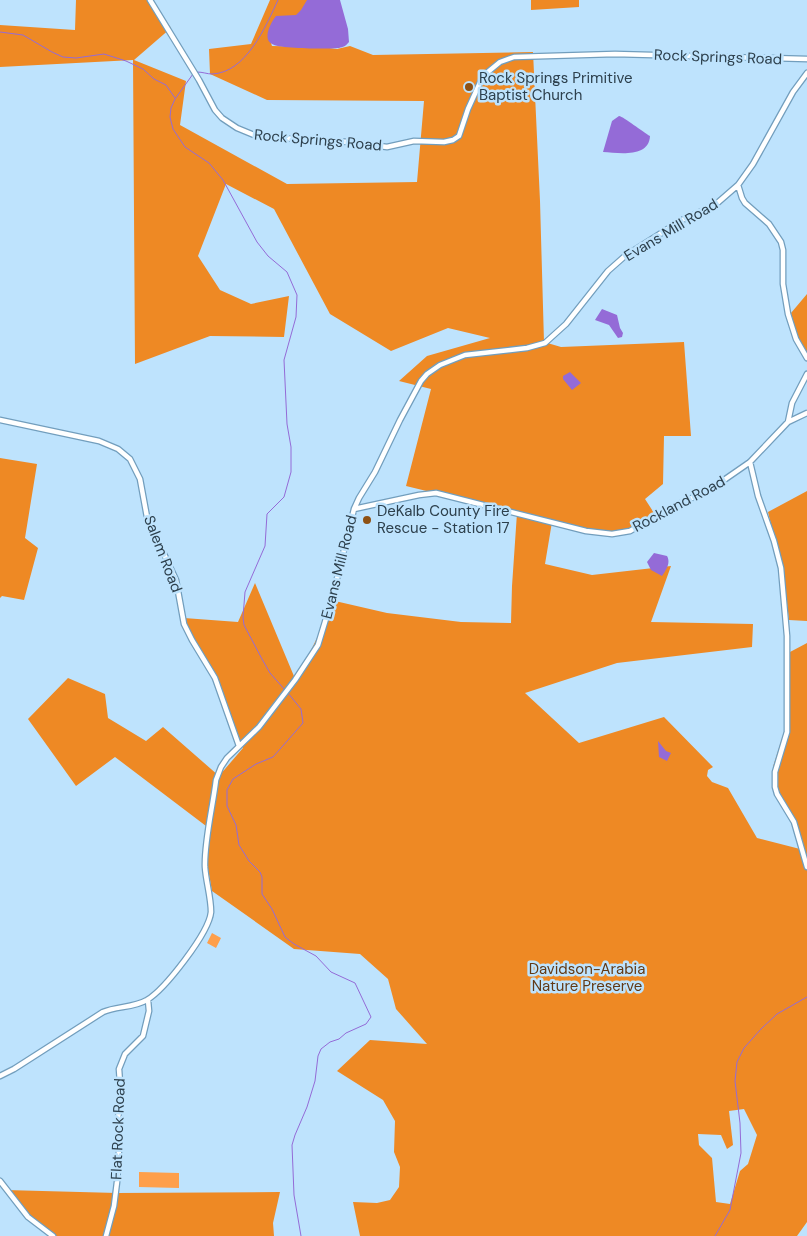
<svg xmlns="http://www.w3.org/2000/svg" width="807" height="1236" font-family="'DM Sans',sans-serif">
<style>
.green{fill:#fe9f4b}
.forest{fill:#ee8924;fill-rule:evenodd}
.water{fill:#946bd7}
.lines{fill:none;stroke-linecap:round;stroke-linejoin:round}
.stream{stroke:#946bd7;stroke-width:1}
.secondary-casing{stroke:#729ebd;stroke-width:7}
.secondary{stroke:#fff;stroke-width:4.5}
.poi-dot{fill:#8e5114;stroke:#bee3fd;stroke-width:2}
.labels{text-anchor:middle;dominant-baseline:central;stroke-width:5;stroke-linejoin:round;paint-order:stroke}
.street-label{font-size:15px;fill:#2d404d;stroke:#bee3fd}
.poi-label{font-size:15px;fill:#2d404d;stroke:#bee3fd;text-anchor:start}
.park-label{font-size:15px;fill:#623915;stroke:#bee3fd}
</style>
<rect width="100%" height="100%" fill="#bee3fd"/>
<path class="green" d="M 212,933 L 221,938 L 216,948 L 207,943 Z
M 139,1172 L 179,1173 L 179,1188 L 139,1187 Z"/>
<path class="forest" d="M 76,0 L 151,0 L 171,28 L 134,60 L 186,81 L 180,125 L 287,184 L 417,182 L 424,101 L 267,100 L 210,74 L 209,49 L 251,44 L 270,0 L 311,0 L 306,14 L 270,40 L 272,46 L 322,47 L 337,49 L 350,46 L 373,55 L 533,52 L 540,201 L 544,342 L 561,347 L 684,342 L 691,436 L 664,436 L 663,484 L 645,499 L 656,516 L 637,529 L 605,535 L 552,522 L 545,564 L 592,575 L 671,566 L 651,622 L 753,624 L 752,647 L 617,663 L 525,693 L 579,743 L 664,717 L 713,767 L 708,770 L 707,776 L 712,782 L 728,788 L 757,838 L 800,849 L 790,817 L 775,784 L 773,767 L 784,732 L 786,659 L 790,658 L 790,652 L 807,643 L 807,1222 L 797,1236 L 360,1236 L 353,1202 L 377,1203 L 390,1200 L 399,1187 L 400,1167 L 394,1152 L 395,1121 L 383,1100 L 337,1071 L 370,1040 L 427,1044 L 396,1009 L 388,979 L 360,954 L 294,949 L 212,891 L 205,852 L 210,829 L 115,757 L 76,786 L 28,719 L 68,678 L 105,694 L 108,718 L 146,741 L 163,727 L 219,776 L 243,748 L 218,680 L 188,632 L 184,618 L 238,622 L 255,583 L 296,681 L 335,601 L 387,613 L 461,622 L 511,623 L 512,586 L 517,513 L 406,486 L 431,389 L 399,381 L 427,356 L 490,338 L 448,328 L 391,351 L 330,314 L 274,209 L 226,184 L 198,256 L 220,290 L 251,304 L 289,296 L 284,337 L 210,336 L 135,364 L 133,60 L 0,67 L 0,25 L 75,30 ZM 744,1109 L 757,1135 L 748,1164 L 740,1171 L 730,1204 L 716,1202 L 712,1158 L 699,1145 L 698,1134 L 721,1135 L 727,1149 L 733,1145 L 729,1111 Z
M 531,0 L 579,0 L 579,7 L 531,10 Z
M 807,294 L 807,356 L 799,342 L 791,313 Z
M 0,458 L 37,464 L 25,538 L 38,548 L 24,600 L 2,596 L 0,598 Z
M 807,491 L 807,621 L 789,620 L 784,578 L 768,512 Z
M 5,1190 L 117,1193 L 280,1192 L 273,1223 L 274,1236 L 53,1236 L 27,1214 Z"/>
<path class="water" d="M 307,0 L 340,0 L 348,29 L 349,42 C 346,46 343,47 339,48 C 329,49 279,49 272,44 C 262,39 271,22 276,16 L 296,15 L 301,10 Z
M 619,116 C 624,117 643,132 650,136 C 649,158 619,153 603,152 L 612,121 Z
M 602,309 L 617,315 L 620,328 L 623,333 L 622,337 L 618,338 L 609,325 L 595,320 Z
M 570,372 L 581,383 L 572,390 L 563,379 L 563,376 Z
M 654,553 L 667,556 C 671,563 666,570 662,576 L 651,570 L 647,562 Z
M 658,741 L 666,751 L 671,753 L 667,761 L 659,757 Z"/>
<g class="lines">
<path class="stream" d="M 0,32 L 23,35 L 52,52 L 63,57 L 76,58 L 104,54 L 126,61 L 143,69 L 154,79 L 166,85 L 175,98
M 197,72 C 203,72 207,74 212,74 C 246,73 266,26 278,0
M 193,74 L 175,99 L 171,108 L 170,117 L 173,129 L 185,147 L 209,163 L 223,180 L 257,242 L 268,256 L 287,272 L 297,295 L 296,317 L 284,360 L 287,424 L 291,447 L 291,472 L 284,497 L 267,514 L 265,546 L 245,592 L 243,617 L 244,625 L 262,659 L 270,673 L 285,690
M 288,693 L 301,709 L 303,723 L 273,757 L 256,764 L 233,779 L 227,790 L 227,806 L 236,825 L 239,845 L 249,861 L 260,872 L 262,877 L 262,894 L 272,909 L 285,937 L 294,944 L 316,956 L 331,972 L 355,983 L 371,1017 L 366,1024 L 346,1033 L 339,1039 L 330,1042 L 321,1049 L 318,1056 L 315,1081 L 307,1107 L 295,1135 L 292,1145 L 294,1195 L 301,1236
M 715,1236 L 730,1210 L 741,1153 L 740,1123 L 735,1081 L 737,1062 L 744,1048 L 761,1029 L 777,1014 L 807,997"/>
<defs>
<path id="secondary" d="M 150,0 L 199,80 L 215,110 L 222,118 L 237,128 L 254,135 L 264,137 L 349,142 L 387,147 L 414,141 L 444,142 L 453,140 L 459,136 L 468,109 L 483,76 L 500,62 L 514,57 L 615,54 L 807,59
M 738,185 L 742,198 L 745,203 L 769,224 L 781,242 L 783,250 L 783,284 L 788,314 L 796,339 L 807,358
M 0,420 L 99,441 L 118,449 L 130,459 L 140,479 L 147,517 L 176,580 L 184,624 L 192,640 L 215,678 L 239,746
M 788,422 L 792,403 L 807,374
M 750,462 L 758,496 L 774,541 L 781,568 L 787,636 L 787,732 L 775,772 L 775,787 L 777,794 L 794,822 L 807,867
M 354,509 L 419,495 L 436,493 L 586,531 L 612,534 L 630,531 L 666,510 L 711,489 L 750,462 L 788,422 L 807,413
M 0,1076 L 14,1069 L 103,1012 C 117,1006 133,1008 147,1000 C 165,989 209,933 211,912 C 211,897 206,882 205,867 C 204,842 213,806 216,780 L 221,767 L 227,758 L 259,727 L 295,680 L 318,645 L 332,599 L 354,509 L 359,498 L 375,472 L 400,420 L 421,381 L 427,374 L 440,365 L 465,355 L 527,348 L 545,343 L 566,324 L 608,271 L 625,256 L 682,220 L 715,205 L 738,185 L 753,164 L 793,92 L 807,73
M 0,1181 L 28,1217 L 53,1236
M 106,1236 L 114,1206 L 117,1182 L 119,1150 L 118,1118 L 121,1097 L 119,1069 L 125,1054 L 143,1036 L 149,1011 L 148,1000"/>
</defs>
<use href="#secondary" class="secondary-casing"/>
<use href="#secondary" class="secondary"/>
</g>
<g class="poi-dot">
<circle cx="469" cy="87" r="5"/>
<circle cx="367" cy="520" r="5"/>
</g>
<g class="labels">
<g class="street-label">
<text transform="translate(718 57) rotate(2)">Rock Springs Road</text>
<text transform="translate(318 140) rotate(5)">Rock Springs Road</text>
<text transform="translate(671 230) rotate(-31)">Evans Mill Road</text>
<text transform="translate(679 504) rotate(-28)">Rockland Road</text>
<text transform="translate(163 554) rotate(69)">Salem Road</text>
<text transform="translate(339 567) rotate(-76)">Evans Mill Road</text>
<text transform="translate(118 1129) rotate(-88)">Flat Rock Road</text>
</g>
<g class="poi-label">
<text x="479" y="78">Rock Springs Primitive<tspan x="479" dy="17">Baptist Church</tspan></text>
<text x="377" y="511">DeKalb County Fire<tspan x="377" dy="17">Rescue - Station 17</tspan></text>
</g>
<g class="park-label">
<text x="587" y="969">Davidson-Arabia<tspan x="587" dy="17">Nature Preserve</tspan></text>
</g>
</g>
</svg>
